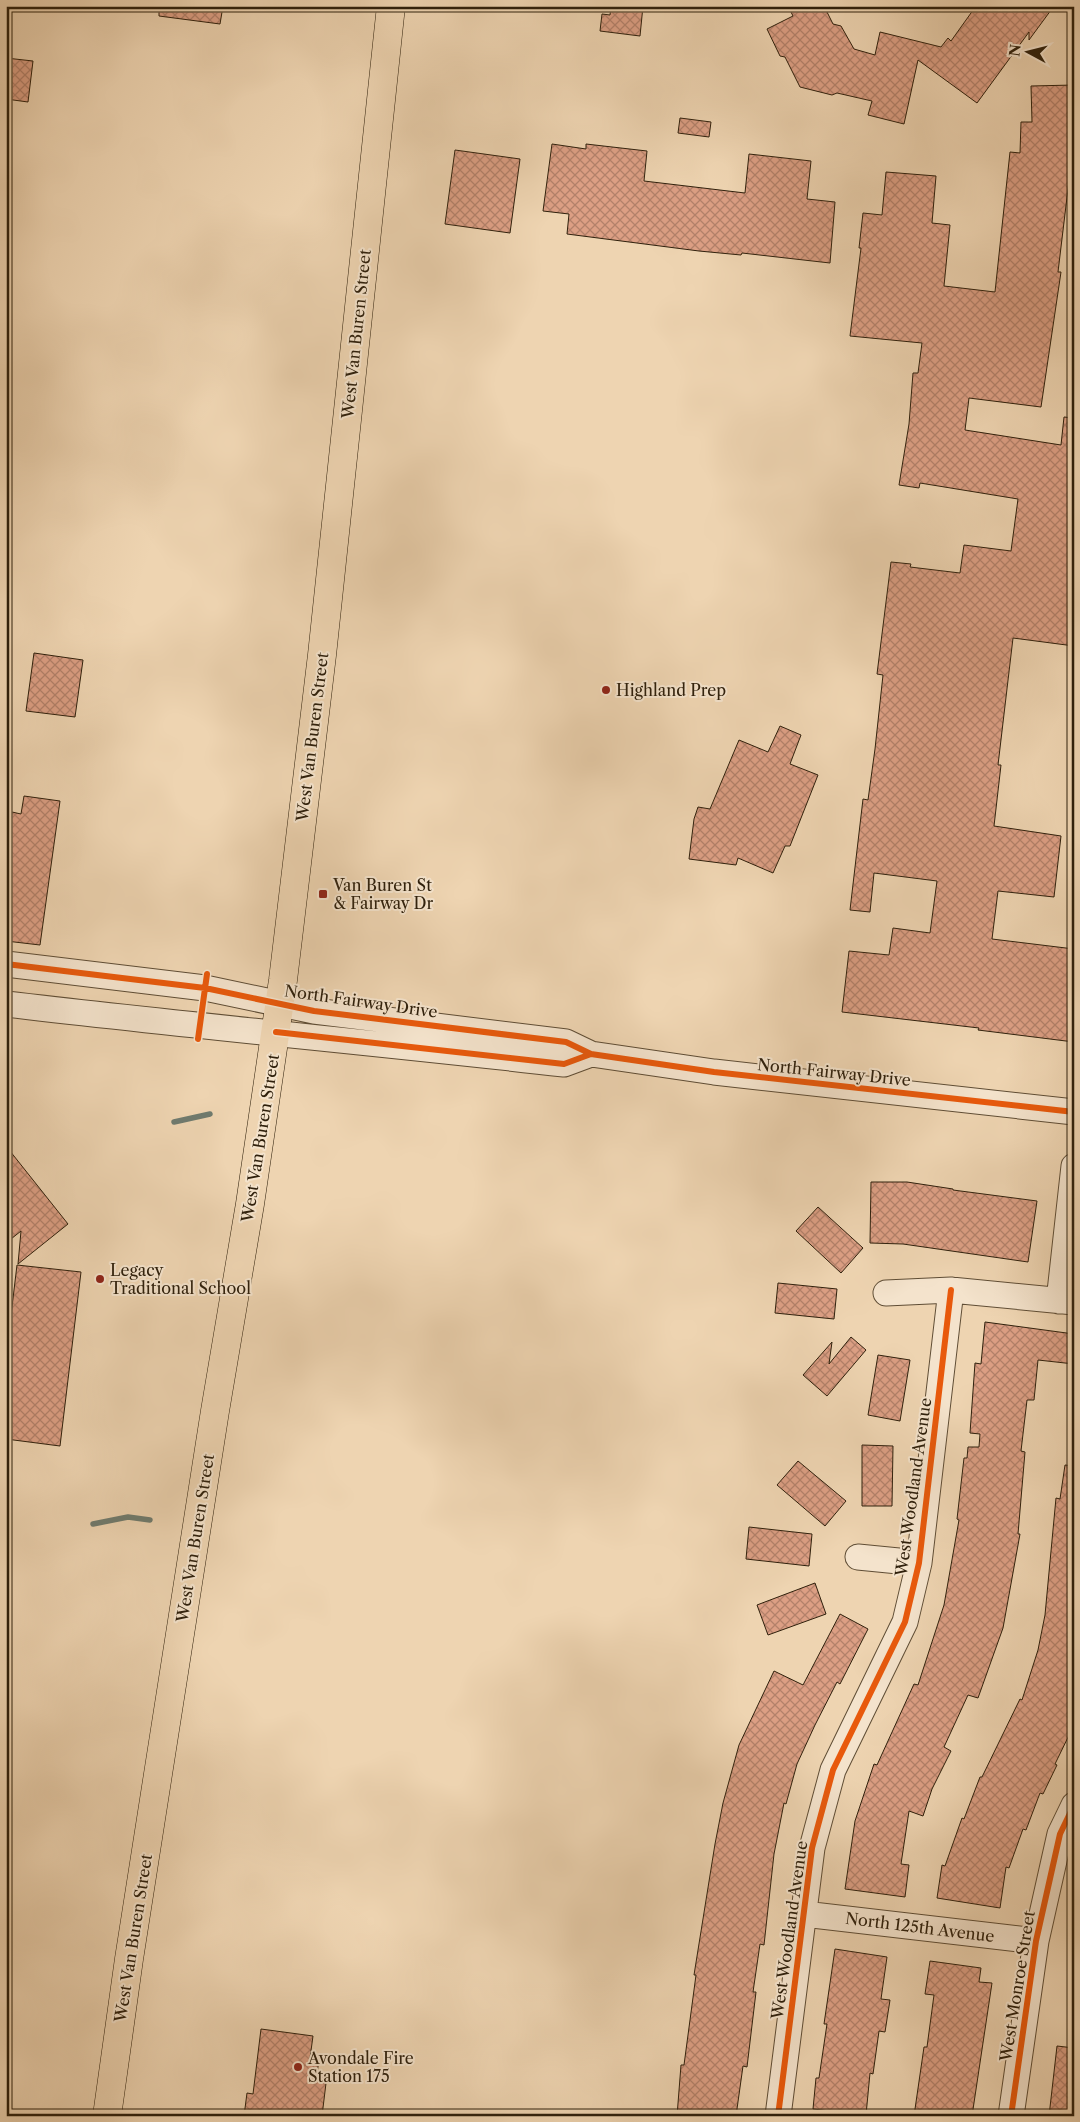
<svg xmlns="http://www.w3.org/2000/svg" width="1080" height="2122" font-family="'Libre Caslon Text',serif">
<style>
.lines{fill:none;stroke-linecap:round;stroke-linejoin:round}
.stream{stroke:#6f7b6f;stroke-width:5.5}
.building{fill:url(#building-cross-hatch);stroke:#2f200c}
.minor-casing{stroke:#5f4d35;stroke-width:27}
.major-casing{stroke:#2f200c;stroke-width:29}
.minor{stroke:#f4e3cc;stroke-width:25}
.major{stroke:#eed4b1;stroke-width:28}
.cycleway-casing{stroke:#f4e3cc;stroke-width:9}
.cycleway{stroke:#e8590c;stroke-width:6}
.poi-dot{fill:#8f2418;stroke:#f4e3cc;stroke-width:2}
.labels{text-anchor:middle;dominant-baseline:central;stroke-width:4;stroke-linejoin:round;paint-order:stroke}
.street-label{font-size:16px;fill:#2f200c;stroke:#f4e3cc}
.poi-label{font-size:16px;fill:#2f200c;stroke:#f4e3cc;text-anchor:start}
</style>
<defs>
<pattern id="building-cross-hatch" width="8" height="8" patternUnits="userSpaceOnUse" patternTransform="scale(1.25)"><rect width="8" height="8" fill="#dc9f84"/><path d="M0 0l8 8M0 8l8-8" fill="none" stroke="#b3816a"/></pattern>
</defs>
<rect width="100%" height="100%" fill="#eed4b1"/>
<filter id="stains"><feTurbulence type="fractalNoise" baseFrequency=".004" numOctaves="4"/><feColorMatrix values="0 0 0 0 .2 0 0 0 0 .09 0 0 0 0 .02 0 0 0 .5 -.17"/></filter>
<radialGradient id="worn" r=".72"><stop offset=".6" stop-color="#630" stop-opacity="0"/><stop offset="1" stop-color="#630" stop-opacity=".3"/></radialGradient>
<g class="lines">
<path class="stream" d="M 174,1122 L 210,1114
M 93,1524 L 128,1517 L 150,1520"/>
</g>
<path class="building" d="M 159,6 L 223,6 L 220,24 L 159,16 Z
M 611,6 L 643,6 L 640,36 L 600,31 L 602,14 L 610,15 Z
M 788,6 L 824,6 L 833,24 L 841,26 L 854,49 L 875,55 L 880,32 L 941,47 L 948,38 L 951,41 L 976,6 L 1054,6 L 1029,40 L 1029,32 L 977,103 L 918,60 L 904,124 L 868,115 L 872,101 L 837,93 L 832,95 L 800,87 L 785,57 L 780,56 L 767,29 L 793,16 Z
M 6,58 L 33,61 L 28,102 L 6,99 Z
M 1074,85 L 1071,164 L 1058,272 L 1061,272 L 1041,407 L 969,398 L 965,430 L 1061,445 L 1064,417 L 1074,418 L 1074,646 L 1013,638 L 998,765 L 1001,765 L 994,826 L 1061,836 L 1054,897 L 998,891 L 992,939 L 1074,949 L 1074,1042 L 978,1030 L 979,1028 L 842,1012 L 849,951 L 889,955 L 893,928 L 930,933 L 937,881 L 874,873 L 870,912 L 850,910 L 863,799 L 868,800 L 875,749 L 883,675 L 877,674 L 891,562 L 911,564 L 910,567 L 960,573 L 964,545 L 1011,551 L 1018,499 L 920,483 L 919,488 L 899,485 L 909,424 L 913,373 L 918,373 L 922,343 L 850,336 L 861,248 L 859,248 L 863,213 L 882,215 L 886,172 L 936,176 L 932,223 L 950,225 L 944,286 L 995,292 L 1010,152 L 1020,153 L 1021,122 L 1032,122 L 1031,86 Z
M 680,118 L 711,122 L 709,137 L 678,133 Z
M 552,144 L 586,149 L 586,144 L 647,151 L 644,181 L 745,193 L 749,154 L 811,161 L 807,199 L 835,202 L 830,263 L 742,253 L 741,255 L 699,251 L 567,234 L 569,214 L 543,211 Z
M 455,150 L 520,159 L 510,233 L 445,224 Z
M 34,653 L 83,660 L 75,717 L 26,711 Z
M 780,726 L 801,735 L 790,764 L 818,775 L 790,846 L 785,846 L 773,873 L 738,858 L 736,865 L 689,859 L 694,819 L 698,807 L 710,809 L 739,740 L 768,752 Z
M 24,796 L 60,801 L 40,945 L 6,941 L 6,918 L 11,888 L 6,887 L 6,851 L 12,812 L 21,814 Z
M 6,1146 L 68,1224 L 18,1264 L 21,1231 L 6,1243 Z
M 871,1182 L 907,1182 L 953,1189 L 953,1190 L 1037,1201 L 1028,1262 L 903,1244 L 870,1243 Z
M 818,1207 L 863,1248 L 841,1273 L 796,1231 Z
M 17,1265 L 81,1272 L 60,1446 L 6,1439 L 6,1357 Z
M 778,1283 L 837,1289 L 834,1319 L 775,1313 Z
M 985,1322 L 1074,1334 L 1074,1364 L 1038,1360 L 1034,1400 L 1027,1400 L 1021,1451 L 1025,1452 L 1018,1534 L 1020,1534 L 1003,1628 L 978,1698 L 968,1695 L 944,1747 L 951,1751 L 932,1789 L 923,1816 L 909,1811 L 901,1864 L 909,1865 L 905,1897 L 845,1889 L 855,1821 L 874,1764 L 877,1765 L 914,1684 L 918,1685 L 944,1605 L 959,1520 L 957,1519 L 964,1458 L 967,1458 L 968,1447 L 979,1447 L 980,1434 L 970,1433 L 975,1363 L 981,1364 Z
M 851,1337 L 866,1350 L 827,1396 L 803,1375 L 832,1342 L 829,1364 Z
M 878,1355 L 910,1360 L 900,1421 L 868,1415 Z
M 862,1445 L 893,1446 L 892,1506 L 862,1506 Z
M 798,1461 L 846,1501 L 825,1526 L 777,1485 Z
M 1065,1465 L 1074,1466 L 1074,1725 L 1055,1764 L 1057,1765 L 1043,1794 L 1040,1793 L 1026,1830 L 1023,1829 L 1009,1868 L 1006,1867 L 1000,1908 L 937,1898 L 942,1865 L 945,1866 L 962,1818 L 964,1819 L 980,1777 L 982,1777 L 1020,1699 L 1022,1700 L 1038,1650 L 1045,1615 L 1056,1498 L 1060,1499 Z
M 749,1527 L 812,1534 L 809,1566 L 746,1559 Z
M 815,1583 L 826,1614 L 768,1635 L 757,1605 Z
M 840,1614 L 868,1629 L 840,1684 L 837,1682 L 815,1725 L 797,1764 L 786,1804 L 784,1803 L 774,1854 L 764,1945 L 760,1944 L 753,1992 L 756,1992 L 747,2067 L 743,2066 L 736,2116 L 677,2116 L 681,2065 L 684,2065 L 696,1975 L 694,1975 L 715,1844 L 723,1803 L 739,1745 L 774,1671 L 803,1685 Z
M 835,1949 L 887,1957 L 881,1999 L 890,2000 L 885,2032 L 879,2031 L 873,2074 L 870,2073 L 866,2115 L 813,2109 L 816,2078 L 819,2078 L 827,2024 L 824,2024 Z
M 930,1961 L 981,1968 L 979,1982 L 992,1983 L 972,2116 L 914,2116 L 924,2047 L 927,2047 L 934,1995 L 925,1994 Z
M 261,2029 L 313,2036 L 310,2058 L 319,2059 L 317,2074 L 327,2075 L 322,2116 L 244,2116 L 247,2093 L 253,2094 Z
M 1057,2046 L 1074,2048 L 1074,2116 L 1049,2116 Z"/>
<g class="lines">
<defs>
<path id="minor" d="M 6,964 L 205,988 L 314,1011 L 566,1042 L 591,1054 L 714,1072 L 1074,1112
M 6,1004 C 192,1026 378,1043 564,1064 L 591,1054
M 886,1293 L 951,1290 L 1074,1302
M 1059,1301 L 1074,1166
M 858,1557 L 919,1563
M 804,1914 L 1036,1941
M 778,2116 L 812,1848 L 833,1770 L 905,1622 L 919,1563 L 951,1290
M 1011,2116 L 1036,1941 L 1060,1834 L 1074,1805"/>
<path id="major" d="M 107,2116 L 129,1959 L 215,1411 L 250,1204 L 283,980 L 322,655 L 391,6"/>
</defs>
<use href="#minor" class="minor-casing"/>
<use href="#major" class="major-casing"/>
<use href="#minor" class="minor"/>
<use href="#major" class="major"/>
<defs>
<path id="cycleway" d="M 6,964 L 205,988 L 314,1011 L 566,1042 L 591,1054 L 714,1072 L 1074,1112
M 276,1032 L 564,1064 L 591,1054
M 198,1039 L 207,974
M 778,2116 L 812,1848 L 833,1770 L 905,1622 L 919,1563 L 951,1290
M 1011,2116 L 1036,1941 L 1060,1834 L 1074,1805"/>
</defs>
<use href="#cycleway" class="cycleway-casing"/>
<use href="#cycleway" class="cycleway"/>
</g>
<g class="poi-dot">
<circle cx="606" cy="690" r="5"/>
<rect x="318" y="889" width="10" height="10" rx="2.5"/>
<circle cx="100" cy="1279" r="5"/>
<circle cx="298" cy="2067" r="5"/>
</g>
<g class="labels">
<g class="street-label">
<text transform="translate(356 334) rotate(-84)">West Van Buren Street</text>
<text transform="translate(312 737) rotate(-83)">West Van Buren Street</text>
<text transform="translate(361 1001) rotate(8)">North Fairway Drive</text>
<text transform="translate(834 1072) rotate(6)">North Fairway Drive</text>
<text transform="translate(260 1138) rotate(-81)">West Van Buren Street</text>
<text transform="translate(913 1487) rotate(-82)">West Woodland Avenue</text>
<text transform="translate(195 1538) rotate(-81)">West Van Buren Street</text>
<text transform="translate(920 1927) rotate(7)">North 125th Avenue</text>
<text transform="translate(789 1930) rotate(-82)">West Woodland Avenue</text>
<text transform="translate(133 1938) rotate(-81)">West Van Buren Street</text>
<text transform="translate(1017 1986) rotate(-81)">West Monroe Street</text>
</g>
<g class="poi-label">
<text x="616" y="690">Highland Prep</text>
<text x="333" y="885">Van Buren St<tspan x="333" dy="18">&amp; Fairway Dr</tspan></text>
<text x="110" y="1270">Legacy<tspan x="110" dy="18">Traditional School</tspan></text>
<text x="308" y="2058">Avondale Fire<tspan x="308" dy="18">Station 175</tspan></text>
</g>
</g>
<rect width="1080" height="2122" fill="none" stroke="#eed4b1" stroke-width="25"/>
<rect x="8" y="8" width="1065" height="2107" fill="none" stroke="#2f200c" stroke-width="2.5"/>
<rect x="12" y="12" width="1055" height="2097" fill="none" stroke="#2f200c"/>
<g transform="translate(1028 52) rotate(277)" stroke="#f4e3cc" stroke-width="4" paint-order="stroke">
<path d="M0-4L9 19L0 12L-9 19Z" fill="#2f200c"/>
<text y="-8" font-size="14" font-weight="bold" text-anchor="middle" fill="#2f200c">N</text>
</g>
<rect width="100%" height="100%" filter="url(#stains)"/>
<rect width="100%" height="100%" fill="url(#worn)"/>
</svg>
